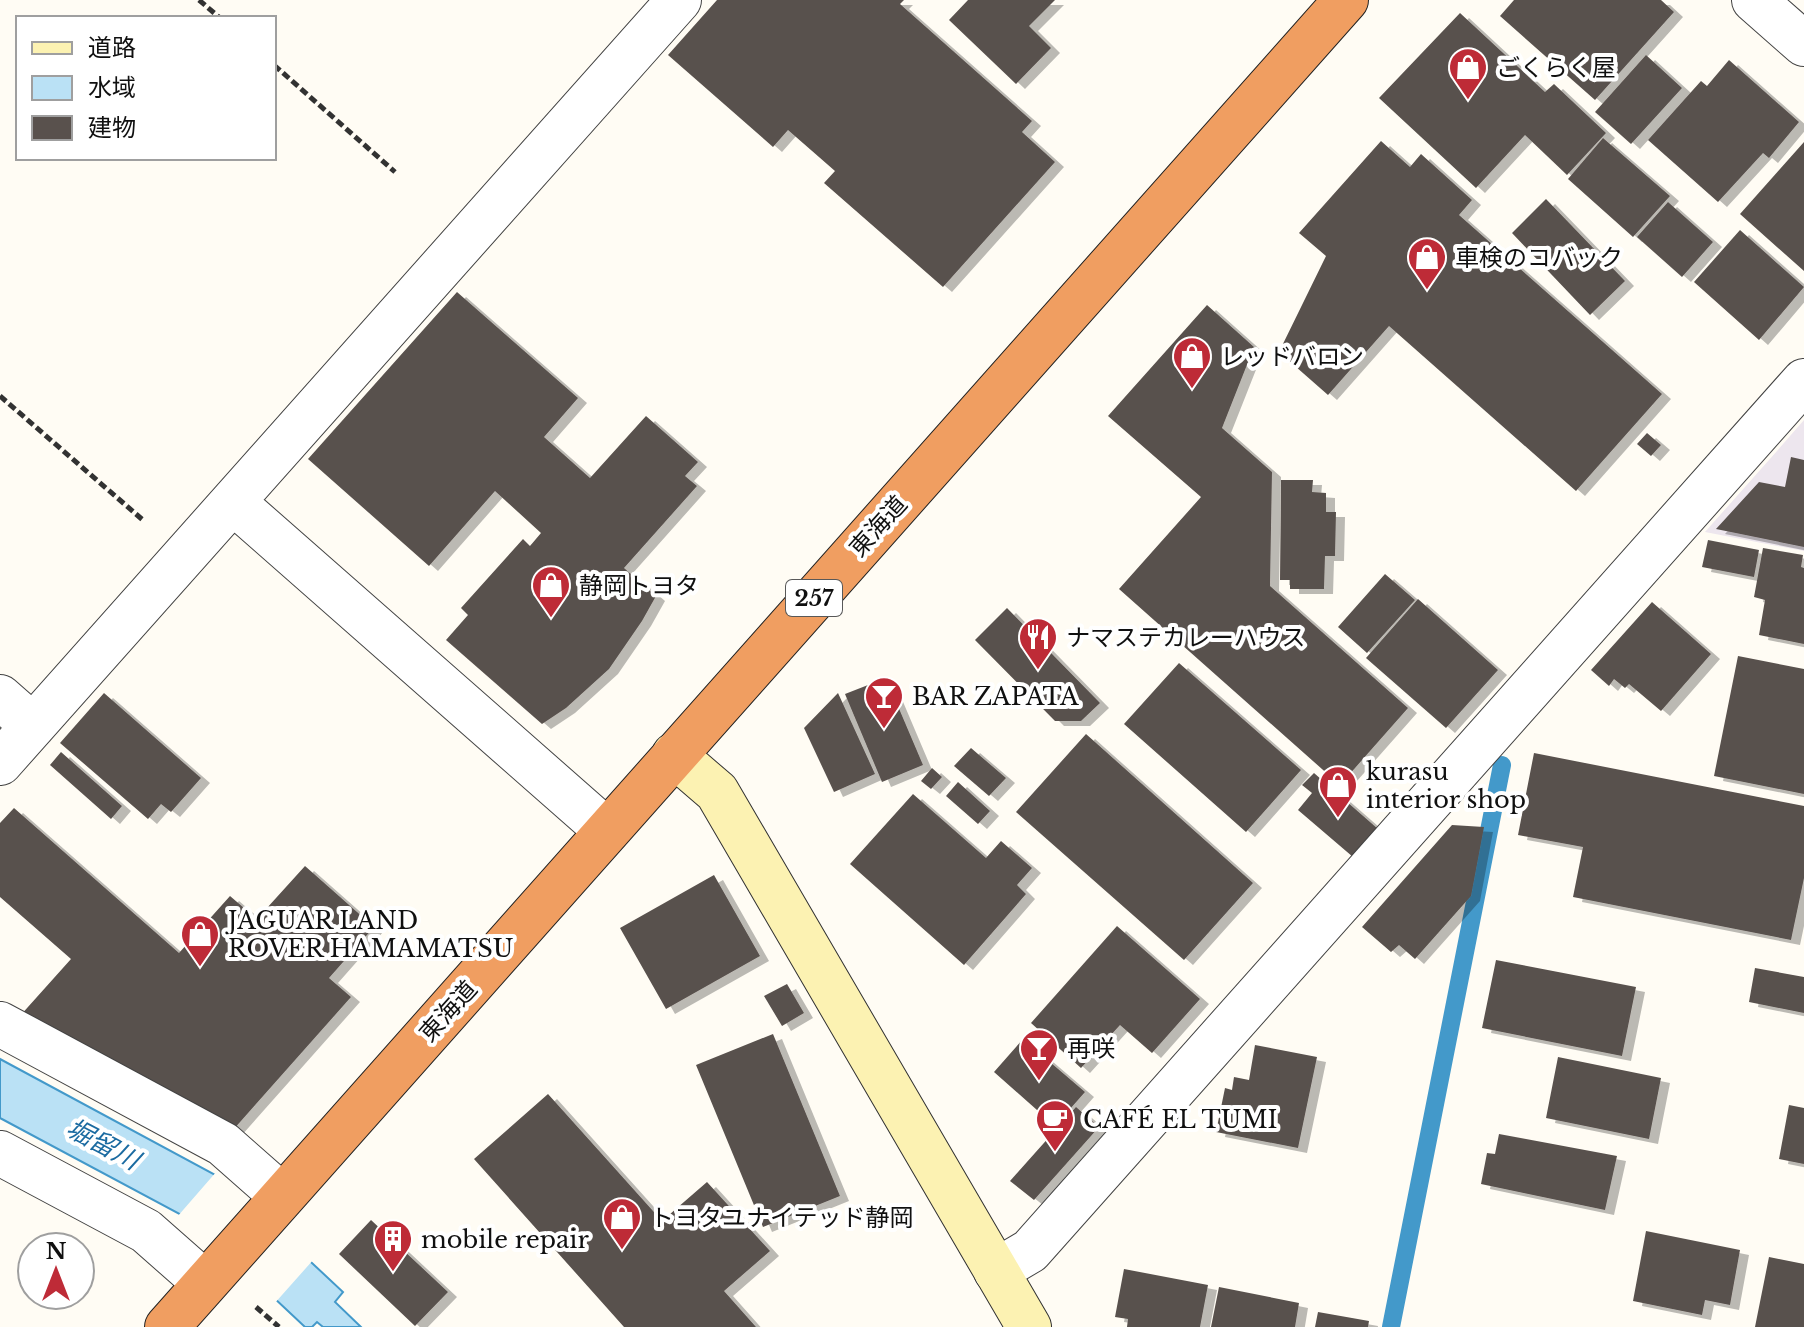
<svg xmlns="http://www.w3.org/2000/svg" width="1804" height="1327" font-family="'Libre Baskerville','Noto Sans JP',serif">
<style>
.industrial{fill:#ede6ee}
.water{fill:#bae1f5;stroke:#4399ca;stroke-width:2}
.pier{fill:#fffcf4}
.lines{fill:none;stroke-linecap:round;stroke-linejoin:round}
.stream{stroke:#4399ca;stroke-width:18}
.building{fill:#59514d;filter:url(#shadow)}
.street-casing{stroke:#434343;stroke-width:46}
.secondary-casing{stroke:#323232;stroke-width:46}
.highway-casing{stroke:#212121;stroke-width:46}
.path{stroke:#323232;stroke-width:5;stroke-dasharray:8 4;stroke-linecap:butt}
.street{stroke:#fff;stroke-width:44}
.secondary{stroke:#fcf2b2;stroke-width:44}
.highway{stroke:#f09e61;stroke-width:44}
.labels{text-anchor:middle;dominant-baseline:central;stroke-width:8;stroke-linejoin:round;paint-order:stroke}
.shield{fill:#fff;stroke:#585858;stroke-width:2}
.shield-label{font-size:22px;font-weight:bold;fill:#101010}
.poi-label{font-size:24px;fill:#101010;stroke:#fff;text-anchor:start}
.street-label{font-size:24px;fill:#101010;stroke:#fff}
.water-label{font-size:26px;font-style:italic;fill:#1b6ba1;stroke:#fff}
</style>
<defs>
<filter id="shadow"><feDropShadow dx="9" dy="5" stdDeviation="0" flood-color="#0004"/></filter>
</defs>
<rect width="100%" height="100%" fill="#fffcf4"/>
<path class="industrial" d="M 1804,420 L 1804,551 L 1705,532 L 1777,451 Z"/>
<path class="water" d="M 0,1059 L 221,1178 L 343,1292 L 335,1302 L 361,1327 L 323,1327 L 317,1322 L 312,1327 L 305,1327 L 191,1220 L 0,1118 Z"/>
<path class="pier" d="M 217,1171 L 314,1259 L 274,1304 L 189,1224 L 177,1217 Z"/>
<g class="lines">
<path class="stream" d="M 1391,1327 L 1502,765"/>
</g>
<path class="building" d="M 717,0 L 904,0 L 900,4 L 1032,121 L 1022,132 L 1055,162 L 943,287 L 824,183 L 835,171 L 788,130 L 773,147 L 668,55 Z
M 968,0 L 1055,0 L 1029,26 L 1051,48 L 1016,84 L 949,20 Z
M 1514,0 L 1661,0 L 1674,12 L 1595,100 L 1500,16 Z
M 1460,13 L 1545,92 L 1554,84 L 1606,133 L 1567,175 L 1525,135 L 1476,188 L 1379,98 Z
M 1646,55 L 1682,88 L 1631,144 L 1595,112 Z
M 1729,60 L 1799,122 L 1769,158 L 1763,153 L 1718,202 L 1648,140 L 1701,81 L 1707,86 Z
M 1603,138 L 1670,196 L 1633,237 L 1568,179 Z
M 1381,141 L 1410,167 L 1421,154 L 1472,200 L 1459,215 L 1662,394 L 1576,491 L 1389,326 L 1328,395 L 1279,352 L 1326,256 L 1299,233 Z
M 1804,142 L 1804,271 L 1740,214 Z
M 1546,199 L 1625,281 L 1590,315 L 1512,233 Z
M 1668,202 L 1713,242 L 1682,277 L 1637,237 Z
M 1740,230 L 1804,287 L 1759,340 L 1694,282 Z
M 457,292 L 578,398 L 544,437 L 590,478 L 646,416 L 698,462 L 685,476 L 697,486 L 624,568 L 656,596 L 642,621 L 609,669 L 566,708 L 542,724 L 446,640 L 468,615 L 461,608 L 523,539 L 530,546 L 541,533 L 495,491 L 429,566 L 308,459 Z
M 1207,305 L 1254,347 L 1222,428 L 1272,472 L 1270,586 L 1408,708 L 1340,785 L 1119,589 L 1201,497 L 1108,416 Z
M 1647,433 L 1661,445 L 1651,456 L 1637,444 Z
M 1791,457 L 1804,460 L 1804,547 L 1716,529 L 1759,482 L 1785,487 Z
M 1281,480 L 1313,480 L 1312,492 L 1326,493 L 1326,512 L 1336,512 L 1335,556 L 1325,556 L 1324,589 L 1290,589 L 1290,580 L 1280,580 Z
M 1708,540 L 1759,550 L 1754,577 L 1702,567 Z
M 1763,548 L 1803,555 L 1801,567 L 1804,568 L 1804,644 L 1759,635 L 1765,600 L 1754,597 Z
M 1385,574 L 1415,600 L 1367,653 L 1338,627 Z
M 1418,599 L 1498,670 L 1446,728 L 1366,658 Z
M 1652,602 L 1711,654 L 1661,711 L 1629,684 L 1625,688 L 1614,679 L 1609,686 L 1591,670 Z
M 1007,608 L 1100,703 L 1081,721 L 1055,721 L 975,640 Z
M 1738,656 L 1804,669 L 1804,794 L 1714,776 Z
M 1179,663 L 1301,770 L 1246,832 L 1124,724 Z
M 886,678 L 923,765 L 882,782 L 845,694 Z
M 104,693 L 201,778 L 171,812 L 161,804 L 148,819 L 60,743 Z
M 838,693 L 875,774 L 834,792 L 804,728 Z
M 1086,734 L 1253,883 L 1184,960 L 1016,812 Z
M 971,748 L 1006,778 L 989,796 L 954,766 Z
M 61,752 L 122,806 L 111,819 L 50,765 Z
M 1534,753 L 1804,806 L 1804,878 L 1791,940 L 1573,897 L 1583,847 L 1518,835 Z
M 932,768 L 942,777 L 931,789 L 921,781 Z
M 1314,773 L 1378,829 L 1353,857 L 1298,810 L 1312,793 L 1302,785 Z
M 958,782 L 990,811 L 978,824 L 946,796 Z
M 913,794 L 986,858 L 1001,841 L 1032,868 L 1017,885 L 1026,894 L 964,965 L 850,864 Z
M 14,808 L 179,953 L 230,896 L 257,919 L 305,866 L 374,927 L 329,978 L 351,997 L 233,1130 L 19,1017 L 71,959 L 0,897 L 0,823 Z
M 1452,825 L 1484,827 L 1471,896 L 1415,959 L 1399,945 L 1391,952 L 1362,927 Z
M 714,875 L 760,956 L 666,1009 L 620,928 Z
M 1117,926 L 1200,999 L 1152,1053 L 1120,1025 L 1081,1068 L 1031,1023 Z
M 1496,960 L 1636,987 L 1622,1056 L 1482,1028 Z
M 1755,968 L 1804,977 L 1804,1013 L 1749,1002 Z
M 787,984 L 804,1013 L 782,1026 L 764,996 Z
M 773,1034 L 840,1196 L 763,1227 L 696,1065 Z
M 1023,1039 L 1085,1092 L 1055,1126 L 994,1072 Z
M 1255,1045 L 1317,1057 L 1298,1148 L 1216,1132 L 1225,1088 L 1232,1090 L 1234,1077 L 1249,1080 Z
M 1558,1057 L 1661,1078 L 1649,1139 L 1546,1118 Z
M 548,1094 L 662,1221 L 707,1182 L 770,1251 L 724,1291 L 756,1327 L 624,1327 L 474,1159 Z
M 1789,1105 L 1804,1108 L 1804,1164 L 1779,1159 Z
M 1076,1107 L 1099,1127 L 1034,1200 L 1010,1181 Z
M 1499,1134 L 1617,1156 L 1605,1210 L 1481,1184 L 1487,1153 L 1495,1154 Z
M 371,1220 L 448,1292 L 415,1326 L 339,1254 Z
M 1646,1231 L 1740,1250 L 1730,1305 L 1705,1300 L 1702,1315 L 1633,1301 Z
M 1769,1257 L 1804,1264 L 1804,1327 L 1755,1327 Z
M 1124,1269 L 1208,1285 L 1200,1327 L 1127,1327 L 1128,1319 L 1115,1317 Z
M 1219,1287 L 1299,1303 L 1295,1327 L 1211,1327 Z
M 1318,1312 L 1369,1321 L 1368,1327 L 1315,1327 Z"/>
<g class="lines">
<defs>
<path id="street" d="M 1754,0 L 1804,44
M 233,502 L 607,831
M 0,697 L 33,726
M 0,763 L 679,0
M 0,1024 L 223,1144 L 282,1196
M 0,1153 L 146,1231 L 205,1283
M 996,1271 L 1030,1251 L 1804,381"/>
<path id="secondary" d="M 674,755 L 717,792 L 1029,1327"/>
<path id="highway" d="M 167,1327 L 1346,0"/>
</defs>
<use href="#street" class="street-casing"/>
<use href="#secondary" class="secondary-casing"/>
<use href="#highway" class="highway-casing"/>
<path class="path" d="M 199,0 L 220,18
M 274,65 L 395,172
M 0,396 L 144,521
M 256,1307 L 279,1327"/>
<use href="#street" class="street"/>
<use href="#secondary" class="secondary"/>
<use href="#highway" class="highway"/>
</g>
<defs>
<symbol id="shop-pin" viewBox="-11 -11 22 30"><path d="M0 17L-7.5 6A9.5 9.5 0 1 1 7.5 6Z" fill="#be2b37" stroke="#fff"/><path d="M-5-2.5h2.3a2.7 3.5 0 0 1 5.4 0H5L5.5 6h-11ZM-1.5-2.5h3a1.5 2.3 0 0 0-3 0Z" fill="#fff"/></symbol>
<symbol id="restaurant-pin" viewBox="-11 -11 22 30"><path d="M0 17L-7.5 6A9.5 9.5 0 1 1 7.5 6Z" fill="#be2b37" stroke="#fff"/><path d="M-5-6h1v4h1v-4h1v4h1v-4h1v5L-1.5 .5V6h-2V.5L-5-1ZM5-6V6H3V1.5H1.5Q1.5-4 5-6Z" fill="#fff"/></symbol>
<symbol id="bar-pin" viewBox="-11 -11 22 30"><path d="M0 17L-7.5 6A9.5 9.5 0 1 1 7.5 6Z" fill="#be2b37" stroke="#fff"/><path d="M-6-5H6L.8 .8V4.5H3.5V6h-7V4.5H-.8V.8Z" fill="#fff"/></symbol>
<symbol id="cafe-pin" viewBox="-11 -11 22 30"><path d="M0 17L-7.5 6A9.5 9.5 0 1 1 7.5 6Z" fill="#be2b37" stroke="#fff"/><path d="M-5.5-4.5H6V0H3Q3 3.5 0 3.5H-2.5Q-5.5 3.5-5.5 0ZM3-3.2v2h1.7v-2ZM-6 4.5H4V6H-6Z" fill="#fff"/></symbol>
<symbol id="building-pin" viewBox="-11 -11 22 30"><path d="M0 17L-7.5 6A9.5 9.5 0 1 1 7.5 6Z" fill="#be2b37" stroke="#fff"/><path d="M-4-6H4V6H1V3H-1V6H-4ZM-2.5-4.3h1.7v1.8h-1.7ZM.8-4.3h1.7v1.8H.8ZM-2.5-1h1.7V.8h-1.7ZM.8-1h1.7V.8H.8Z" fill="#fff"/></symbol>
</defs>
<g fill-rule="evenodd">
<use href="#shop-pin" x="1446" y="45" width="44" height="60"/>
<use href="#shop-pin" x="1405" y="235" width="44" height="60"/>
<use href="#shop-pin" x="1170" y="334" width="44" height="60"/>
<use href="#shop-pin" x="529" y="563" width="44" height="60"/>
<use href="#restaurant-pin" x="1016" y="615" width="44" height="60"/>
<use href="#bar-pin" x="862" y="674" width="44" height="60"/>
<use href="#shop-pin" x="1316" y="763" width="44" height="60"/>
<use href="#shop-pin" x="178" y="912" width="44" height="60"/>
<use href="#bar-pin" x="1017" y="1026" width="44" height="60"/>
<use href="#cafe-pin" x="1033" y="1097" width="44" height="60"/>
<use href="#shop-pin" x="600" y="1195" width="44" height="60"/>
<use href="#building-pin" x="371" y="1217" width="44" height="60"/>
</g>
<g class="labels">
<rect class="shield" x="786" y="580" width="56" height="36" rx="6"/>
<g class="shield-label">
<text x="814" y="598">257</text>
</g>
<g class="poi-label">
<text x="1496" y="67">ごくらく屋</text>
<text x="1455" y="257">車検のコバック</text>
<text x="1220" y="356">レッドバロン</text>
<text x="579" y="585">静岡トヨタ</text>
<text x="1066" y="637">ナマステカレーハウス</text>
<text x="912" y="696">BAR ZAPATA</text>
<text x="1366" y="771">kurasu<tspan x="1366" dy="28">interior shop</tspan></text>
<text x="228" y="920">JAGUAR LAND<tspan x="228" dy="28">ROVER HAMAMATSU</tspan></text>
<text x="1067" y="1048">再咲</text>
<text x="1083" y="1119">CAFÉ EL TUMI</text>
<text x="650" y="1217">トヨタユナイテッド静岡</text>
<text x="421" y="1239">mobile repair</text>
</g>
<g class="street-label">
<text transform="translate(878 526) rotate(-48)">東海道</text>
<text transform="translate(448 1011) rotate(-48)">東海道</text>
</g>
<g class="water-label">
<text transform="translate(103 1144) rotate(28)">堀留川</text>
</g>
</g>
<rect x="16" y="16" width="260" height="144" fill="#ffffff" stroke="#9f9f9f" stroke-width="2"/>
<rect x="32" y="42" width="40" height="12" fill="#fcf2b2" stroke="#9f9f9f" stroke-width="2"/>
<text x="88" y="56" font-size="24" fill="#101010">道路</text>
<rect x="32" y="76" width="40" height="24" fill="#bae1f5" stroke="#9f9f9f" stroke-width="2"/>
<text x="88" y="96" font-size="24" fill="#101010">水域</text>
<rect x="32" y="116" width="40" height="24" fill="#59514d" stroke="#9f9f9f" stroke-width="2"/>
<text x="88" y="136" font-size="24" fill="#101010">建物</text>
<g transform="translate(56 1271)"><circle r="38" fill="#ffffff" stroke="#9f9f9f" stroke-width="2"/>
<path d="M0-6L14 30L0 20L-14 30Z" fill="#be2b37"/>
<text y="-12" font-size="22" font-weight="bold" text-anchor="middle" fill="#101010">N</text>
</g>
</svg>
